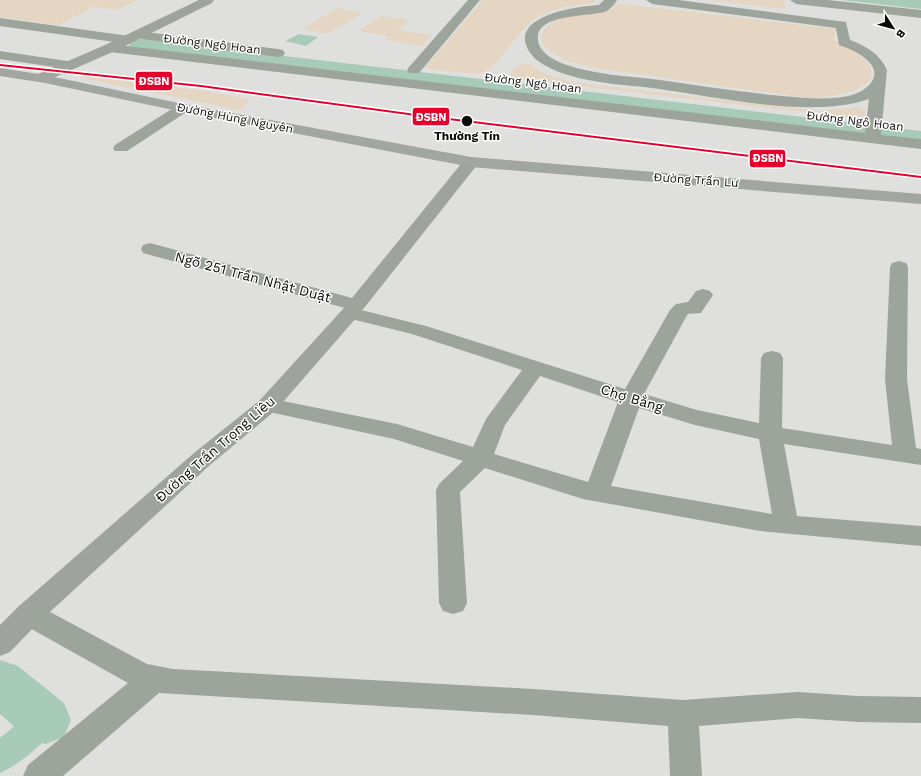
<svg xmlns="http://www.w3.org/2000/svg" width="921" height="776" font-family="'Work Sans',sans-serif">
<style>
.green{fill:#e4d6c2}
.water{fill:#a8cab9}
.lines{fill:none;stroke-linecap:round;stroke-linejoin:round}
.canal{fill:#a8cab9;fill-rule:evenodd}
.river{fill:#a8cab9;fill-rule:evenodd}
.minor{fill:#9da49b;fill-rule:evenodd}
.primary{fill:#9ea49d;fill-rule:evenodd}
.trunk{fill:#a1a6a0;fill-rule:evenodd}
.rail-1-casing{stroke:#fff;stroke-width:3}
.rail-1{fill:#e4002b;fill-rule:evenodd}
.stop-dot{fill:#0b0c0a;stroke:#fff;stroke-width:1.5}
.labels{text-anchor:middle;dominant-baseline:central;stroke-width:3;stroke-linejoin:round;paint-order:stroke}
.far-street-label{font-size:12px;fill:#0b0c0a;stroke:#fff}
.far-stop-label{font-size:12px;font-weight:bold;fill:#0b0c0a;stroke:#fff}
.street-label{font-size:14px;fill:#0b0c0a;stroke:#fff}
.line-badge{stroke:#fff;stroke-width:1.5}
.badge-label{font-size:11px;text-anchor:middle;font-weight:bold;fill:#fff}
</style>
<rect width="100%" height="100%" fill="#dfe0de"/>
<path class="green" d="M 0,0 L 138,0 L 118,10 L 94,7 L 58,25 L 0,17 Z
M 483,0 L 595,0 L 593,3 L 564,7 L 539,16 L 528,24 L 495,64 L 485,72 L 473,74 L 424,68 Z
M 710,0 L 784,0 L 785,9 Z
M 616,3 L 836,29 L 834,41 C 853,49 895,73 855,90 C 840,96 823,97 807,98 L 596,68 C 582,65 565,62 553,53 C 533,40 541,26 560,19 C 576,12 594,12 611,10 Z
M 337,8 L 362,13 L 328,34 L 302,29 Z
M 381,16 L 409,20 L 398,30 L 432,35 L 422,46 L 384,40 L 389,36 L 358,31 Z
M 527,63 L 546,74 L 572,82 L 820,111 L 856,107 L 865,109 L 865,116 L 847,117 L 527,80 L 514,77 L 510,75 L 514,67 Z
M 85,76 L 206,91 L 250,100 L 240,110 L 90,80 L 81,77 Z"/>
<path class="water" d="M 842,0 L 921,0 L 921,9 Z
M 299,34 L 318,37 L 306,46 L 285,41 Z"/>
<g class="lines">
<path class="canal" d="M 45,706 L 56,710 L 60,720 C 52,738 19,765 0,773 L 0,738 L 34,710 Z"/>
<path class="river" d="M 140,39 L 921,131 L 921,147 L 132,51 L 129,46 L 132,41 Z
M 0,660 L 18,666 L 64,703 L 71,720 L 64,737 L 45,744 L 26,737 L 0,714 Z"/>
<path class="minor" d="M 468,0 L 480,0 L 419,73 L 409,73 L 407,70 L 409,67 Z
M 604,0 L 617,0 C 615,4 610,9 607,11 C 593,17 542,13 538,35 C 536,51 552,59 564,64 C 594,75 628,76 660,80 C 700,86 741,92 782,96 C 805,98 829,101 852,95 C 867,91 884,76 868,61 C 860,53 850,49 839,45 L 836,28 L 652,4 L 646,0 L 679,0 L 846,22 L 850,40 C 866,46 880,54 887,70 L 881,135 L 921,139 L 921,149 L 110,52 L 105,51 L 103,48 L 105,45 L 110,44 L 865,133 L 869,99 C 813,119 718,97 659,89 C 624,84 585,84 552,69 C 541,64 530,57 526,45 C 516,14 581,6 599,5 Z
M 790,0 L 828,0 L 921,10 L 921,18 L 796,4 Z
M 0,18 L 129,36 L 135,40 L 129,44 L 0,26 Z
M 146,32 L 278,49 L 283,50 L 285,53 L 283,56 L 278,57 L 141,39 L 140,36 L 141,33 Z
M 0,51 L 67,61 L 72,62 L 74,65 L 72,68 L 67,69 L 0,59 Z
M 183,104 L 188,105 L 190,108 L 188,111 L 127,151 L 115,151 L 113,148 L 115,145 L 178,105 Z
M 150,243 L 363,301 L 366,305 L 361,310 L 426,326 L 625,389 L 670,310 L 676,304 L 688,302 L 696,291 L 703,289 L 710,291 L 713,295 L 701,313 L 688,314 L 686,317 L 644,394 L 697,410 L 759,423 L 761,358 L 764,353 L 772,351 L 780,353 L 783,358 L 782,428 L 892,445 L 885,379 L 890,267 L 892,263 L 899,261 L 906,263 L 908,267 L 907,379 L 916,448 L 921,449 L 921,465 L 784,444 L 797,516 L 921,526 L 921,546 L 760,531 L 583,499 L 485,468 L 460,492 L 467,603 L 463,611 L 453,614 L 443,611 L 439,603 L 436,490 L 439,484 L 463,461 L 394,439 L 260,410 L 257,405 L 260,400 L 268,398 L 397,424 L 473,447 L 486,419 L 522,370 L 412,334 L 343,317 L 340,313 L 345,308 L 143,253 L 141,249 L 143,245 ZM 540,376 L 618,402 L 588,482 L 494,454 L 505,425 ZM 639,408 L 695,425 L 759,439 L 772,514 L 611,486 Z
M 29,603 L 39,606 L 147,664 L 173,669 L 533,689 L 683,700 L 798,692 L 858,696 L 921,697 L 921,723 L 858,722 L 798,718 L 699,726 L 702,776 L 670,776 L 668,726 L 533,715 L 159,693 L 63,776 L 23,776 L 28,765 L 128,683 L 19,622 L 15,614 L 19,606 Z"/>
<path class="primary" d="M 199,0 L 214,0 L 212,3 L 115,51 L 46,81 L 36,81 L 34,78 L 36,75 L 105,45 Z
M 471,157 L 477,159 L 479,162 L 477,165 L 357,317 L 276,410 L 210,465 L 39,622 L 10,652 L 0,656 L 0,625 L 19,606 L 194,453 L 260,400 L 343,309 L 465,159 Z"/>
<path class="trunk" d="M 0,68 L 45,75 L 183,104 L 471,157 L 921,194 L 921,204 L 471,167 L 183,112 L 45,83 L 0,76 Z"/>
<defs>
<path id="rail-1" d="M 0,64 L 201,85 L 416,114 L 921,176 L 921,178 L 416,116 L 201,87 L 0,66 Z"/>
</defs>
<use href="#rail-1" class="rail-1-casing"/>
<use href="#rail-1" class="rail-1"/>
</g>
<circle class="stop-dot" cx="467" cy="121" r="6"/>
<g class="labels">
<g class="far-street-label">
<text transform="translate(212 44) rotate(7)">Đường Ngô Hoan</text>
<text transform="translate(533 83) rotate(7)">Đường Ngô Hoan</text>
<text transform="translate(235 118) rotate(11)">Đường Hùng Nguyên</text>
<text transform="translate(855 121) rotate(7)">Đường Ngô Hoan</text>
<text transform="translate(696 180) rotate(4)">Đường Trần Lư</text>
</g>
<g class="far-stop-label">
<text x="467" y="136">Thường Tín</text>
</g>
<g class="street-label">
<text transform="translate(253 277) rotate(15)">Ngõ 251 Trần Nhật Duật</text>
<text transform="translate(632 398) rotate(17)">Chợ Bằng</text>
<text transform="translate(215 449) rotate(-41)">Đường Trần Trọng Liêu</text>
</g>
</g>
<g class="line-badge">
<rect x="135" y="71" width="38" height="20" rx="4" fill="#e4002b"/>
<rect x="412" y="107" width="38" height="19" rx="4" fill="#e4002b"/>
<rect x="749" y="149" width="37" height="19" rx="4" fill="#e4002b"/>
</g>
<g class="badge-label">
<text x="154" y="85">ĐSBN</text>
<text x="431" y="121">ĐSBN</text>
<text x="768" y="162">ĐSBN</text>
</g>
<g transform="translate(893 28) rotate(126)" stroke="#ffffff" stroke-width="3" paint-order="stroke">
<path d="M0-3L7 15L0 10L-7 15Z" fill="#0b0c0a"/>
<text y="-6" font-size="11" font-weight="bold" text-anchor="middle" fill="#0b0c0a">B</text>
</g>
</svg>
